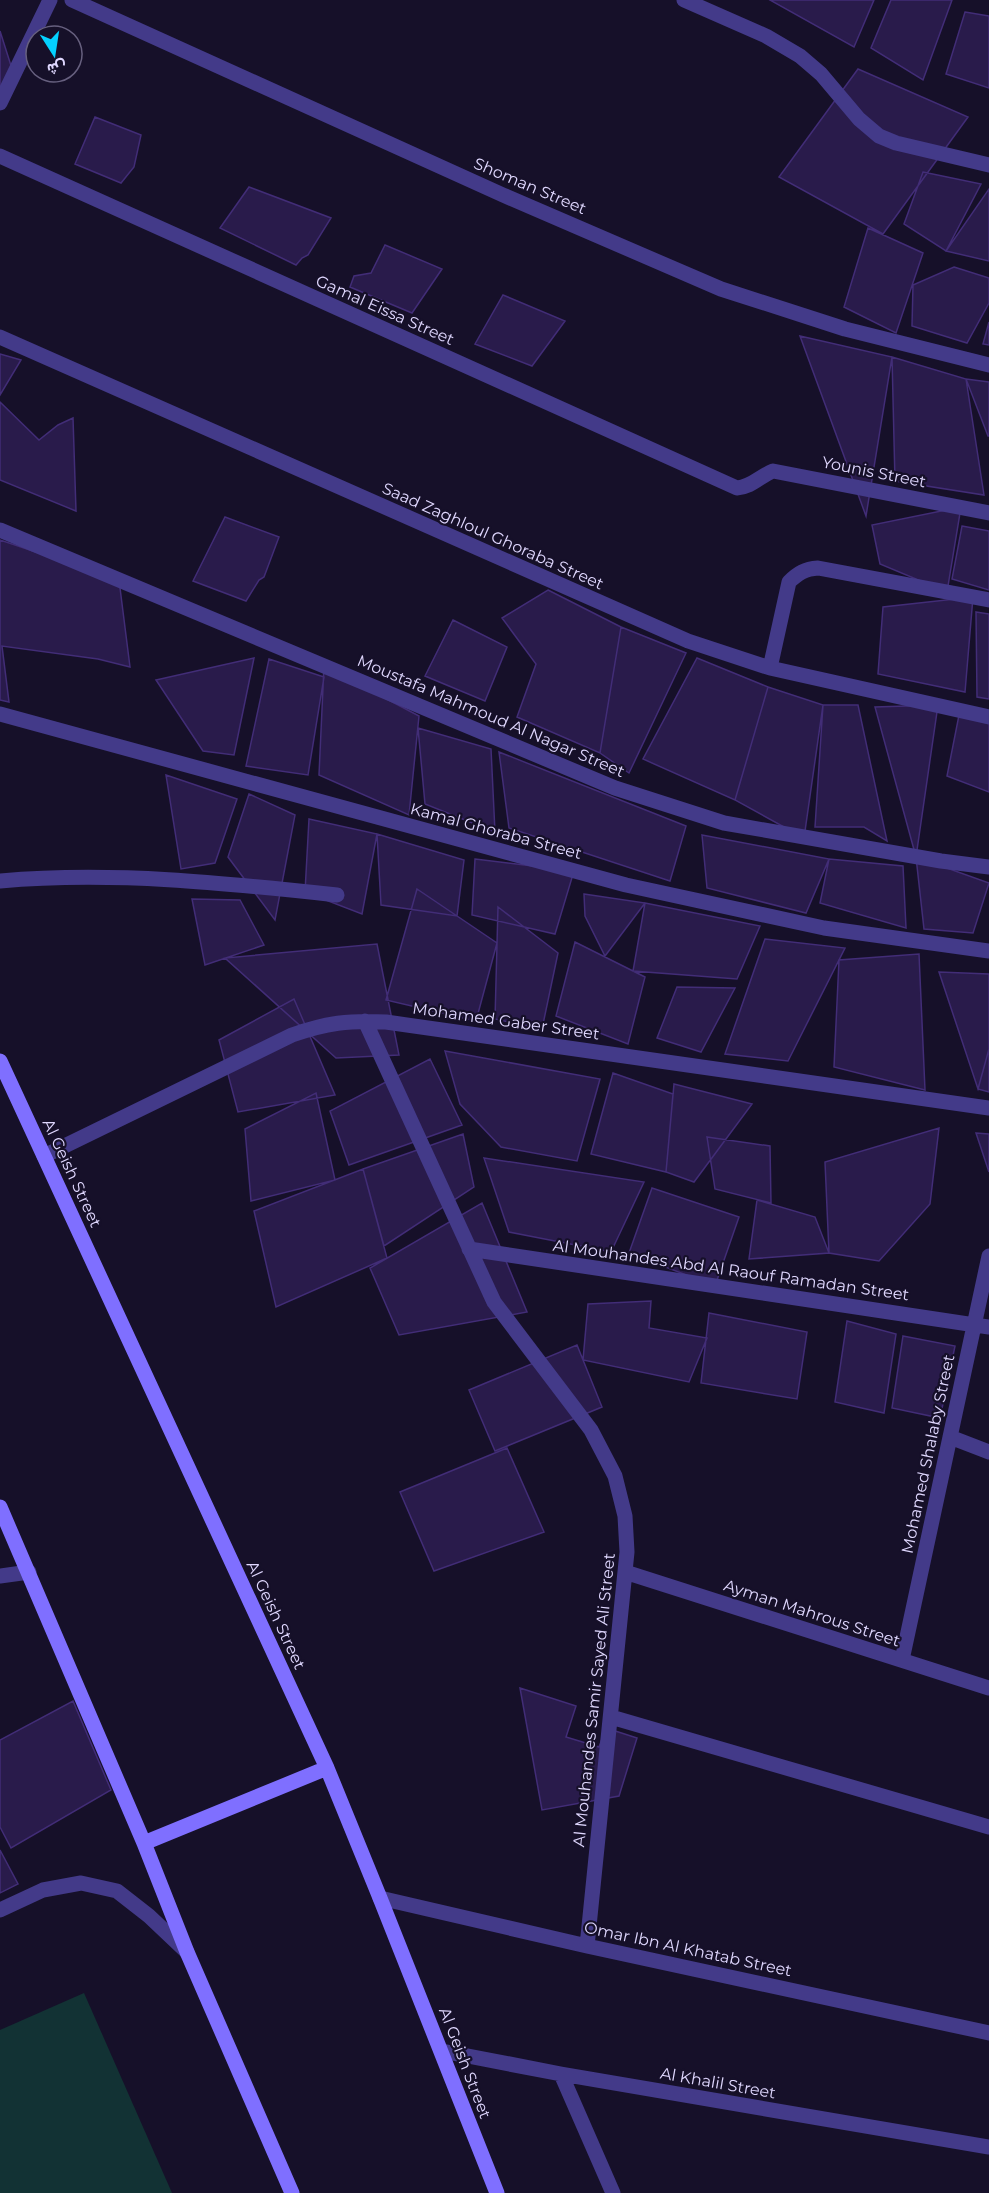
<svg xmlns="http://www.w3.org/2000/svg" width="989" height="2193" font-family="Montserrat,Vazirmatn,sans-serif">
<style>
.green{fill:#123234}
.building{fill:#291b4b;stroke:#422d77;stroke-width:1.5}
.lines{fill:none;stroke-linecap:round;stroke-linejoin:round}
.street{stroke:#433a89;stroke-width:15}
.secondary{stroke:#7f6fff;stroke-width:15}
.labels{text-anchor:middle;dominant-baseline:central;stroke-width:4.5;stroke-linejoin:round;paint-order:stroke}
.street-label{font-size:16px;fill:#e0d8ff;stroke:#161029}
</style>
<rect width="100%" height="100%" fill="#161029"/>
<path class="green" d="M 84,1993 L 172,2193 L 0,2193 L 0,2030 Z"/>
<path class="building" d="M 770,0 L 874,0 L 854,47 Z
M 891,0 L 952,0 L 923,80 L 871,48 Z
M 965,12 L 989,16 L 989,88 L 946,74 Z
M 0,31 L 14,75 L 0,95 Z
M 858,69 L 968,117 L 883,234 L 779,177 Z
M 95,117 L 141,135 L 134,167 L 121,183 L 75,164 Z
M 923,172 L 981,184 L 946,251 L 904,224 Z
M 249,187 L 331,218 L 308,255 L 302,258 L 296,265 L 220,228 Z
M 989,189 L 989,261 L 946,251 Z
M 868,228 L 923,253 L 896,333 L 844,307 Z
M 385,245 L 442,269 L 412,313 L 350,287 L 354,276 L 371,273 Z
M 954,267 L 989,278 L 989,303 L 967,343 L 912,326 L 913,285 Z
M 503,295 L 565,321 L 532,366 L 475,344 Z
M 989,322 L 989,345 L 983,344 Z
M 800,336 L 892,357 L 866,516 Z
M 0,354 L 21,360 L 0,395 Z
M 892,357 L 966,379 L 984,495 L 895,481 Z
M 966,379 L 989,382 L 989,436 L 988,436 Z
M 0,402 L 39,440 L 58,425 L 73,418 L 76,511 L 0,480 Z
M 961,507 L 947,592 L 880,564 L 872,525 Z
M 225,517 L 279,537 L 264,577 L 259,580 L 246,601 L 193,581 Z
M 962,526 L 989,531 L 989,590 L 952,579 Z
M 0,540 L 119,580 L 130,667 L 98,659 L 2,646 L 9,702 L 0,700 Z
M 548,590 L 621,627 L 600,753 L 517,717 L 536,664 L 502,618 Z
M 973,597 L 965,692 L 878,674 L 883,607 Z
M 976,612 L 989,614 L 989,699 L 977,697 Z
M 453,620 L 507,647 L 485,701 L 425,676 Z
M 621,627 L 686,653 L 629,773 L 600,753 Z
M 254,658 L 234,755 L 203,751 L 156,680 Z
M 697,658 L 768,687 L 735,800 L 643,759 Z
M 269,659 L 324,677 L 308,775 L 246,766 Z
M 324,666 L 419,716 L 409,815 L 319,775 Z
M 768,687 L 823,705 L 804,838 L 735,800 Z
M 823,705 L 858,705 L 887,841 L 864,827 L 815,827 Z
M 938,705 L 916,857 L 875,707 Z
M 960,710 L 989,722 L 989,792 L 947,776 Z
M 418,728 L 491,749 L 495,832 L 425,804 Z
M 499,752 L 686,826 L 670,881 L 509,828 Z
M 166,775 L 237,799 L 215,863 L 181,869 Z
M 249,794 L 295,815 L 275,920 L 228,857 Z
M 309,819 L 377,834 L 362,914 L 305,892 Z
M 377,834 L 464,860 L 457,916 L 381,905 Z
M 702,835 L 829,859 L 806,913 L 707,888 Z
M 916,857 L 989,883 L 973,933 L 924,929 Z
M 475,859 L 574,871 L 555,934 L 472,915 Z
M 829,859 L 903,866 L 906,928 L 820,903 Z
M 417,889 L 497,943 L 476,1021 L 386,1000 Z
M 584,894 L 645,903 L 605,956 L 585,916 Z
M 192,899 L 240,900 L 264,945 L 205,965 Z
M 645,903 L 760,926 L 737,979 L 633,971 Z
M 498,907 L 558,953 L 542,1029 L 495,1019 Z
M 765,939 L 845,948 L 788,1061 L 725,1054 Z
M 575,942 L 645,977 L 628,1044 L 556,1016 Z
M 377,944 L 399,1055 L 336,1058 L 225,958 Z
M 919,954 L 925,1090 L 834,1067 L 839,960 Z
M 939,972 L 989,974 L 989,1049 L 978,1089 Z
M 677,987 L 735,988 L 701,1052 L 657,1038 Z
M 294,999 L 335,1095 L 238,1112 L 219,1040 Z
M 989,1049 L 989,1092 L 978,1089 Z
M 445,1051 L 600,1079 L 577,1161 L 501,1147 L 460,1104 Z
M 430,1059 L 462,1125 L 349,1165 L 330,1111 Z
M 613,1073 L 673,1094 L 666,1172 L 591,1154 Z
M 674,1084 L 752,1104 L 694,1182 L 666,1172 Z
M 316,1093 L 335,1180 L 251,1201 L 245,1129 Z
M 939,1128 L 930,1204 L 879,1261 L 829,1253 L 825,1162 Z
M 976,1133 L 989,1134 L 989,1172 Z
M 463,1134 L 474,1187 L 384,1246 L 363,1169 Z
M 707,1137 L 770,1146 L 771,1203 L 715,1189 Z
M 484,1158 L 644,1182 L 611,1252 L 509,1232 Z
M 363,1169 L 387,1258 L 276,1307 L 254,1211 Z
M 652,1188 L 739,1217 L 715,1286 L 629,1253 Z
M 757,1200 L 815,1217 L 829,1253 L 749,1259 Z
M 482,1203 L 527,1312 L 399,1335 L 370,1268 Z
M 651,1301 L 649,1328 L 707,1338 L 689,1382 L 583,1360 L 588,1304 Z
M 709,1313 L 807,1332 L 797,1399 L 701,1383 Z
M 847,1321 L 896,1334 L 884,1413 L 835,1402 Z
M 903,1336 L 955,1346 L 940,1418 L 892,1408 Z
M 577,1345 L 602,1407 L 495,1451 L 469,1390 Z
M 507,1448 L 544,1532 L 434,1571 L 400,1492 Z
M 520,1688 L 576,1706 L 566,1737 L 599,1747 L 606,1728 L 637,1738 L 619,1796 L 542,1810 Z
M 73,1701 L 111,1790 L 11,1848 L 0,1827 L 0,1740 Z
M 0,1850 L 18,1884 L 0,1893 Z"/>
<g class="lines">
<path class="street" d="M 72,0 L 503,195 L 721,289 L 845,329 L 989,365
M 684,0 L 766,36 L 800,56 L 821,74 L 859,119 L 879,136 L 896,143 L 989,165
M 0,103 L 50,0
M 0,156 L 737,488 C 752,487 760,476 773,471 L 989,513
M 0,337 L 688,641 L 770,668 L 989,717
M 0,530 L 615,788 L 724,823 L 941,861 L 989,867
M 770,668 L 789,582 C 798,573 805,569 818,568 L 989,600
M 0,714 L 626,885 L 824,928 L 989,951
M 0,881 C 112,871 225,883 337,895
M 365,1021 L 494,1302 L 591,1430 L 615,1476 L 625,1516 L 627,1552 L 587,1946
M 44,1156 L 292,1035 C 326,1023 349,1020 386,1022 L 989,1108
M 469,1249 L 989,1327
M 950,1437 L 989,1452
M 625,1572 L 989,1688
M 0,1576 L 29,1572
M 902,1660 L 989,1256
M 611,1717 L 989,1827
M 380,1898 L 587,1946 L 989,2033
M 0,1910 L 43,1890 L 81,1883 L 117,1891 L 149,1916 L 187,1952
M 442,2051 L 561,2074 L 989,2147
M 561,2074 L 613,2193"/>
<path class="secondary" d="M 0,1061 L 327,1768 L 380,1898 L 497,2193
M 0,1507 L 144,1843 L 187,1952 L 292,2193
M 144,1843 L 327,1768"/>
</g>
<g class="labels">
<g class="street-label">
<text transform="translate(530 186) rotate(23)">Shoman Street</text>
<text transform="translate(385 310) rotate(24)">Gamal Eissa Street</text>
<text transform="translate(874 472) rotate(11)">Younis Street</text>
<text transform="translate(493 536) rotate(24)">Saad Zaghloul Ghoraba Street</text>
<text transform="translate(491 716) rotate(23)">Moustafa Mahmoud Al Nagar Street</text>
<text transform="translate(496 831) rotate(15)">Kamal Ghoraba Street</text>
<text transform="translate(506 1021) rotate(8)">Mohamed Gaber Street</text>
<text transform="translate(72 1173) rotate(65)">Al Geish Street</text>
<text transform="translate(731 1270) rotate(8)">Al Mouhandes Abd Al Raouf Ramadan Street</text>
<text transform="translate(928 1454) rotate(-78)">Mohamed Shalaby Street</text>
<text transform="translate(812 1613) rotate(18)">Ayman Mahrous Street</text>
<text transform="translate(276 1615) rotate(65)">Al Geish Street</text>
<text transform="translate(594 1700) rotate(-84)">Al Mouhandes Samir Sayed Ali Street</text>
<text transform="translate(688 1949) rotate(12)">Omar Ibn Al Khatab Street</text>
<text transform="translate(465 2063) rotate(69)">Al Geish Street</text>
<text transform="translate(718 2083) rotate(10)">Al Khalil Street</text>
</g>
</g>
<g transform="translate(54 54) rotate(168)"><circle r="28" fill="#161029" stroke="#67607f" stroke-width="1.5"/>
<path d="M0-4.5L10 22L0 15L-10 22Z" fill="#04d1ff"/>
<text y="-9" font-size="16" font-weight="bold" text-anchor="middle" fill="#e0d8ff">ش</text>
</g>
</svg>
